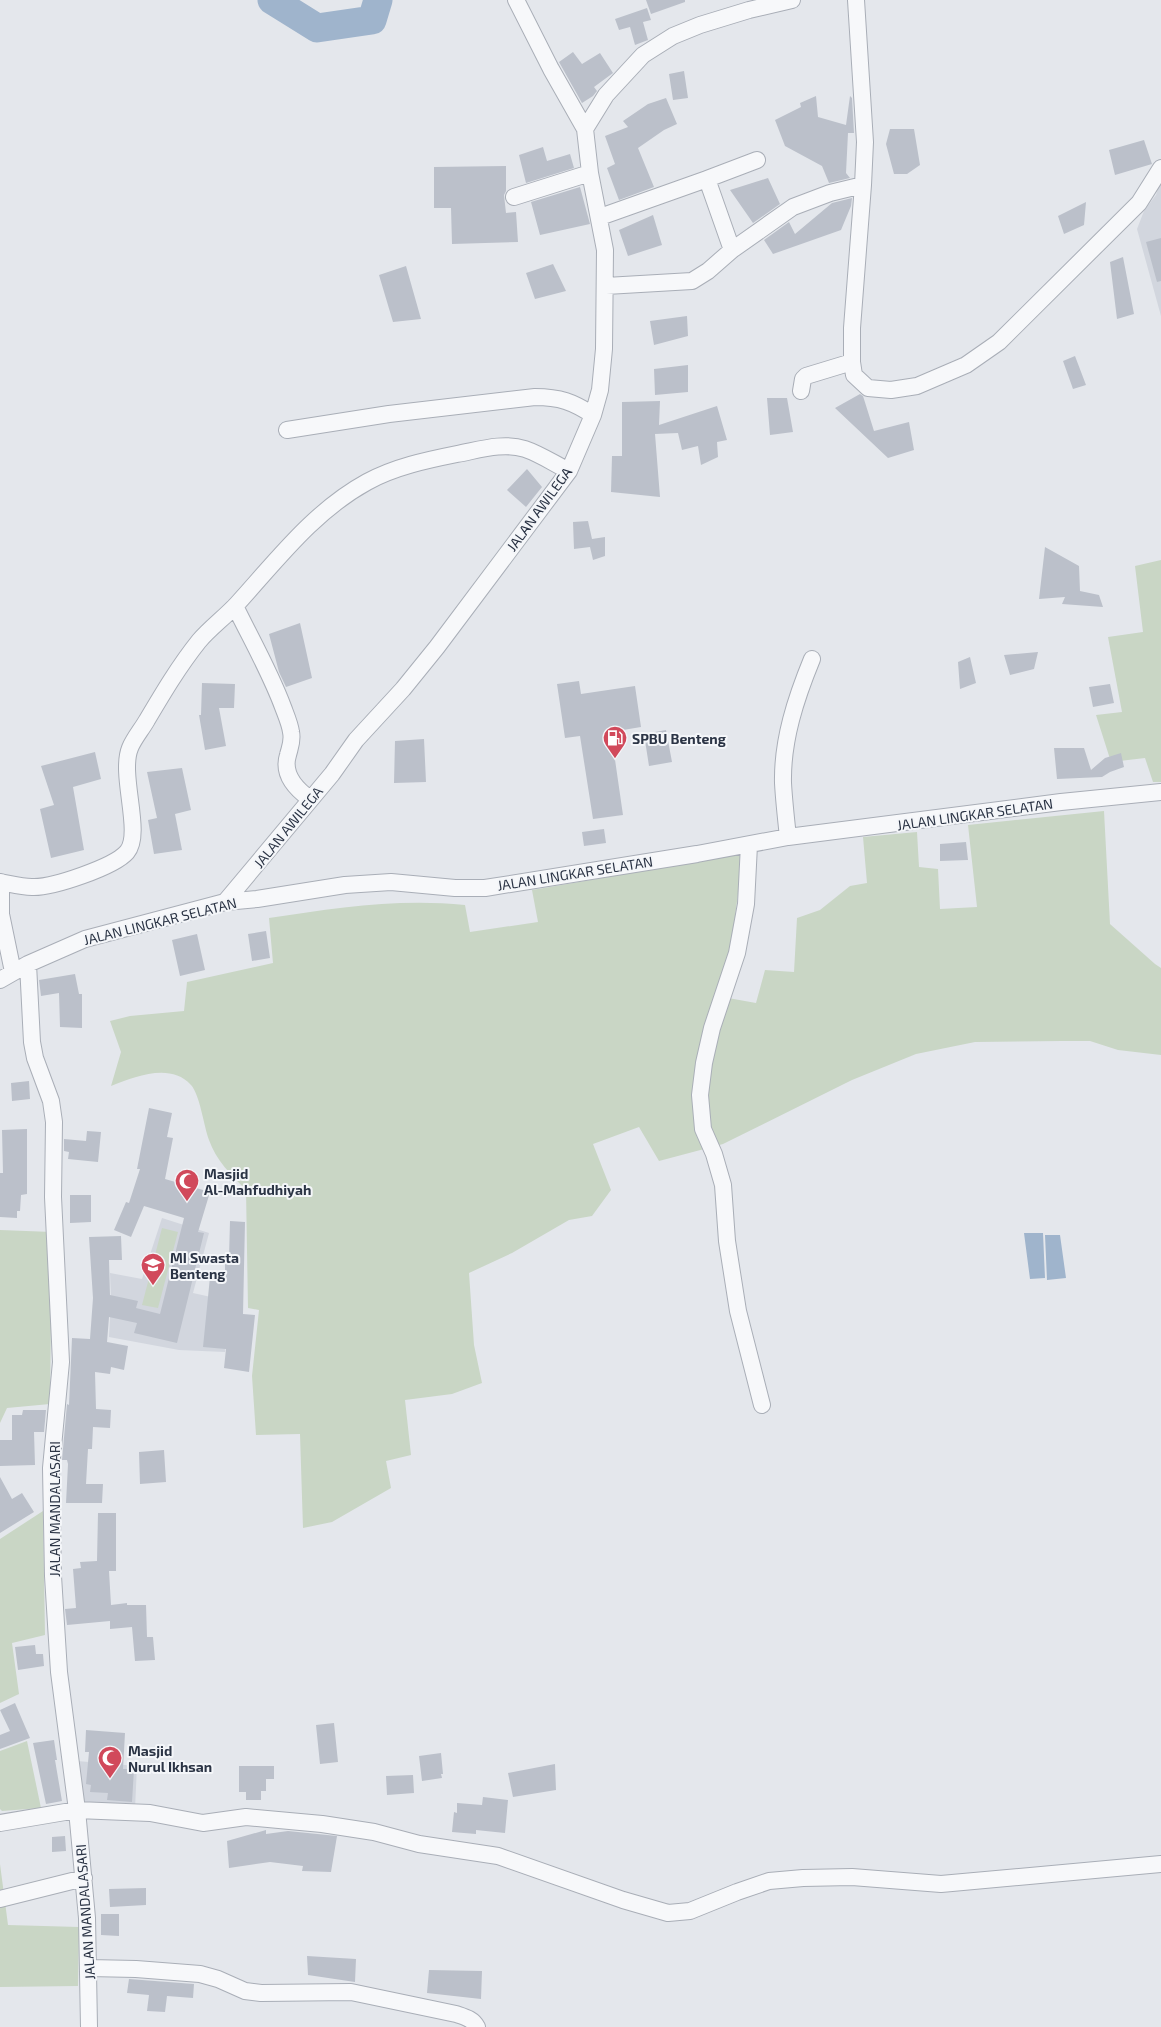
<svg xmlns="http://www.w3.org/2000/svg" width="1161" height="2027" font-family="'Exo 2',sans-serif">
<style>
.built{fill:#d2d6de}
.green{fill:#c9d6c5}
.water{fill:#9fb4cc}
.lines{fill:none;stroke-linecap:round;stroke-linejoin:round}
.river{stroke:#9fb4cc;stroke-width:29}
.building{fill:#bbc0ca}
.minor-casing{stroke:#a9aeb7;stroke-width:18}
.minor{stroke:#f7f8fa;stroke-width:16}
.labels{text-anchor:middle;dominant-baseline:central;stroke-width:4;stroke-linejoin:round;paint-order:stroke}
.street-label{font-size:14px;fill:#2b3445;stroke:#f4f6f9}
.poi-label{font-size:14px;font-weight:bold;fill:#2b3445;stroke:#f4f6f9;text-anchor:start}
</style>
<rect width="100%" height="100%" fill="#e4e7ec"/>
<path class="built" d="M 1161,179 L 1161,316 L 1137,229 L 1144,211 L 1156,195 Z
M 162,1218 L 209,1233 L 193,1293 L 229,1301 L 225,1352 L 179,1350 L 109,1337 L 111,1299 L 110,1273 L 142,1279 Z
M 77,1761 L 137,1766 L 135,1809 L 92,1808 L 83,1802 Z"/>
<path class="green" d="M 1161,560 L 1161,782 L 1153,782 L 1145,758 L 1111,762 L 1096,715 L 1122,712 L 1108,637 L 1143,632 L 1135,566 Z
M 1104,811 L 1110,924 L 1155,964 L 1161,968 L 1161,1055 L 1118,1050 L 1090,1041 L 1062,1041 L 975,1042 L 916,1054 L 852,1080 L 723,1144 L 659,1161 L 639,1127 L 593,1144 L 611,1190 L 592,1216 L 569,1220 L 512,1253 L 469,1273 L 474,1345 L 482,1383 L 452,1394 L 405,1400 L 411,1455 L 386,1461 L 391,1488 L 332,1522 L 303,1528 L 300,1434 L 256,1435 L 252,1376 L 259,1310 L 248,1308 L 246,1190 C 231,1175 216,1160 209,1140 C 204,1127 200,1095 191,1085 C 170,1062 135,1077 111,1086 L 121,1052 L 110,1021 L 130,1016 L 184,1011 L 187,982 L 273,963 L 269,918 C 335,908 399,898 465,905 L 470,932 L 538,922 L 532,890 L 743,854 L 730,956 L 717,996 L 756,1003 L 765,970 L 794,972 L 797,918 L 820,910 L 850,886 L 867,883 L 863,837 L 917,832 L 919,867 L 938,869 L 940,909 L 977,907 L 968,825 Z
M 162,1228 L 178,1232 L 158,1308 L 142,1305 Z
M 0,1230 L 52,1232 L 50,1404 L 7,1408 L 0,1423 Z
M 43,1511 L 45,1635 L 12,1643 L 19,1694 L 0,1703 L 0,1539 Z
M 27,1741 L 41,1808 L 2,1811 L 0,1809 L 0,1751 Z
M 0,1864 L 8,1925 L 79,1927 L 78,1986 L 0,1987 Z"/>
<path class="water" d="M 1024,1233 L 1043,1233 L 1045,1278 L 1030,1279 Z
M 1045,1235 L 1060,1235 L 1066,1278 L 1047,1280 Z"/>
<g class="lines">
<path class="river" d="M 272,0 L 317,28 L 372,20 L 378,0"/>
</g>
<path class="building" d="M 646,0 L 685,0 L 685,2 L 651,14 Z
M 647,8 L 651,20 L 643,22 L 648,40 L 635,45 L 630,27 L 619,30 L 615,19 Z
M 573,52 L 582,64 L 600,53 L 613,73 L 594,87 L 597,91 L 593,96 L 582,103 L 559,62 Z
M 684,71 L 688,98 L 673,100 L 669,74 Z
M 816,96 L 818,117 L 846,125 L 850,96 L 852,98 L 854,133 L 848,133 L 846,173 L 850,178 L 829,183 L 822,166 L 785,146 L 775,120 L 801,107 L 800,103 Z
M 666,98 L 677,124 L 664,130 L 638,148 L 654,187 L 619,200 L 607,168 L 615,164 L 605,136 L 628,127 L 623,121 L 648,104 Z
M 890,129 L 914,129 L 920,165 L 907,174 L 894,174 L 886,144 Z
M 1144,140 L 1152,164 L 1115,175 L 1109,150 Z
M 543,147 L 547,161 L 570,154 L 574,168 L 526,183 L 519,155 Z
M 506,166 L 506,191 L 504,195 L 506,213 L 516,212 L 518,242 L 452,244 L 451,208 L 434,208 L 434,167 Z
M 768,178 L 780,204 L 753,223 L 730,190 Z
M 580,187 L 590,224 L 540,235 L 531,202 Z
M 852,198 L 851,206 L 841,230 L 773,254 L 764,240 L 789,222 L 795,234 L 832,203 Z
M 1086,202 L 1084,225 L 1064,234 L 1058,216 Z
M 653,215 L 662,245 L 628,256 L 619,230 Z
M 1161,238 L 1161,281 L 1157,282 L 1146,242 Z
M 1123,257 L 1134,314 L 1117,319 L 1110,262 Z
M 553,264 L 566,291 L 535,299 L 526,273 Z
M 406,266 L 421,319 L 393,322 L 379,275 Z
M 687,316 L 688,336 L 654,345 L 650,321 Z
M 1075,356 L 1086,385 L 1073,389 L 1063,361 Z
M 688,365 L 688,392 L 655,395 L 654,369 Z
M 860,394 L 863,396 L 874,431 L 909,422 L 914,450 L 888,458 L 835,408 Z
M 767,398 L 787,398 L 793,432 L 770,435 Z
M 660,401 L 659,425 L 717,406 L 727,440 L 717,442 L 718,457 L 701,465 L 698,446 L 682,450 L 678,433 L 655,434 L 660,497 L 611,492 L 612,456 L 622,456 L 622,402 Z
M 527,469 L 542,487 L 526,507 L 507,490 Z
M 588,521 L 592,539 L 605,537 L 605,556 L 593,560 L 590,547 L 574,549 L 573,522 Z
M 1045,547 L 1079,566 L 1080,591 L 1099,595 L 1103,607 L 1062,604 L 1065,597 L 1039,599 Z
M 300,623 L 312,678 L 286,687 L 279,672 L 269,634 Z
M 1038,652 L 1034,669 L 1010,675 L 1004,655 Z
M 970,657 L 976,683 L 960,689 L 958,662 Z
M 579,681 L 581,694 L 635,686 L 641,727 L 611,732 L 623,815 L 593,819 L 580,736 L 565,738 L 557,684 Z
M 202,683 L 235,684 L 234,708 L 219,708 L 226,746 L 205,750 L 199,715 L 201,715 Z
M 1110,684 L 1114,703 L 1093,707 L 1089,687 Z
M 666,730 L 672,762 L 649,766 L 644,734 Z
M 424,739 L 426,782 L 394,783 L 395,741 Z
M 1054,748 L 1084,748 L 1091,770 L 1105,758 L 1121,753 L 1124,767 L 1110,772 L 1102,777 L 1057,779 Z
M 95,752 L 101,779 L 73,787 L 84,850 L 51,858 L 40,809 L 54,805 L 41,766 Z
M 182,768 L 191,810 L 175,814 L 182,850 L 154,854 L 148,820 L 157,818 L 147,772 Z
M 604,829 L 606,843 L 584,846 L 582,832 Z
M 966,842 L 968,860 L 940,861 L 940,844 Z
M 266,931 L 270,958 L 252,961 L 248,934 Z
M 197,934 L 205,970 L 180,976 L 172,940 Z
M 75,974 L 79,994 L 82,994 L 82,1028 L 60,1027 L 59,993 L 41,996 L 39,980 Z
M 29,1081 L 30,1099 L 12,1101 L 11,1083 Z
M 149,1108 L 172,1113 L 167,1137 L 173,1138 L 165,1179 L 210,1192 L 198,1232 L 204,1233 L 177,1343 L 134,1333 L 137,1323 L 109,1317 L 107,1342 L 128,1346 L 124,1370 L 111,1367 L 110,1374 L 95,1372 L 96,1409 L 111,1410 L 110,1428 L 93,1427 L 92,1449 L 88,1449 L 86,1484 L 103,1484 L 102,1503 L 66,1503 L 68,1464 L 67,1460 L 62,1460 L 67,1404 L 69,1405 L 72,1338 L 90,1339 L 93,1298 L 89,1237 L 121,1236 L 122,1260 L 109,1260 L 110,1295 L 138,1301 L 136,1308 L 160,1314 L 184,1218 L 144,1206 L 131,1237 L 114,1230 L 126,1202 L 129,1203 L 140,1169 L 137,1169 Z
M 27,1129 L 27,1194 L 21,1195 L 20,1211 L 17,1211 L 17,1218 L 0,1217 L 0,1173 L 3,1173 L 2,1130 Z
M 87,1131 L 101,1132 L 98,1162 L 68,1159 L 69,1152 L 64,1151 L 64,1139 L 86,1141 Z
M 70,1195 L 91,1195 L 91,1222 L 70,1223 Z
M 230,1221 L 245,1222 L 243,1314 L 255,1315 L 249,1372 L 224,1368 L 226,1349 L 203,1347 L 210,1277 L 225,1278 L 225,1258 L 229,1258 Z
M 23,1410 L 46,1410 L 44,1432 L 34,1432 L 35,1465 L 0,1466 L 0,1440 L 12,1440 L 12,1415 L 22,1415 Z
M 164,1450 L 166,1482 L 140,1484 L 139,1452 Z
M 0,1477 L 12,1499 L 22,1493 L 34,1512 L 0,1533 Z
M 98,1513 L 116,1513 L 116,1571 L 109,1571 L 111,1605 L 127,1603 L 127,1605 L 146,1605 L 147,1637 L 153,1637 L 155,1660 L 135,1661 L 132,1627 L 110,1629 L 110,1621 L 67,1625 L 65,1609 L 76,1608 L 73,1569 L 81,1568 L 80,1562 L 97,1561 Z
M 35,1645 L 36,1654 L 43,1654 L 44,1666 L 18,1670 L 15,1647 Z
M 15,1703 L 30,1738 L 0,1749 L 0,1735 L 10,1731 L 0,1710 Z
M 334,1723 L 338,1762 L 320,1764 L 316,1725 Z
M 86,1730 L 125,1733 L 123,1769 L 134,1769 L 132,1802 L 107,1800 L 108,1793 L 90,1792 L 91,1785 L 86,1784 L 89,1752 L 85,1752 Z
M 54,1740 L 57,1760 L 55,1760 L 62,1801 L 46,1804 L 33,1743 Z
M 441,1753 L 443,1774 L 441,1774 L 442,1778 L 422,1781 L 419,1756 Z
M 555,1764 L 556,1790 L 513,1797 L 508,1773 Z
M 239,1766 L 274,1766 L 274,1779 L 266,1779 L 266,1791 L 261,1791 L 261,1800 L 246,1800 L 246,1792 L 239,1792 Z
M 413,1775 L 414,1793 L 387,1795 L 386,1776 Z
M 483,1797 L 508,1800 L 505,1833 L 476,1830 L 476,1834 L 452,1832 L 454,1812 L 457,1813 L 457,1803 L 482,1805 Z
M 266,1830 L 266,1834 L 288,1831 L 337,1836 L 331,1872 L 302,1871 L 303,1866 L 270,1862 L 229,1868 L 227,1841 Z
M 65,1836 L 66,1851 L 52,1852 L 52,1837 Z
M 146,1888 L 146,1905 L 110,1907 L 109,1889 Z
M 101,1914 L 119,1914 L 119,1936 L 101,1935 Z
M 307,1956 L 356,1959 L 355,1982 L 308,1975 Z
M 429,1970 L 482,1971 L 481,1999 L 427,1993 Z
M 129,1979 L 194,1984 L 193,1998 L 167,1996 L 165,2012 L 147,2011 L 149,1995 L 127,1993 Z"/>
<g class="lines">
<defs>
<path id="minor" d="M 516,0 L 551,69 L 585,129
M 707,179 L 757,160
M 863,185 L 852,328 L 852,362 L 854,375 L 868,388 L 891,390 L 917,386 L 966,365 L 999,342 L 1139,203 L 1161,168
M 514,197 L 590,173
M 600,217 L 707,179 L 732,250
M 606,286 L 692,281 L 708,271 L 732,250 L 793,207 L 830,193 L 863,185 L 865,142 L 856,0
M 801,391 L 803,379 L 806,376 L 852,362
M 287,430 L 389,414 L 535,397 C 560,397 573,402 593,415
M 235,606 C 251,639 270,672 283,707 C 286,715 290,724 291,732 C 293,741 290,747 288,755 C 282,774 296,789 310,799
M 788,837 C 786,819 784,801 783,783 C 782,740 796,698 812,659
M 749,845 L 746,904 L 737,953 L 712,1028 L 704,1063 L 700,1095 L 703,1129 L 714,1154 L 723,1185 L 727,1241 L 738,1311 L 762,1405
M 0,882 C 11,884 21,887 32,887 C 52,888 114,867 127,852 C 143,833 119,775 130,748 C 134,738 142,729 147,720 C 163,693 179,666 199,641 C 210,628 225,617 237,604 C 277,560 314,511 367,482 C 394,467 427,460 457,454 C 479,450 503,442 525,449 C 540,454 555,464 569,471
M 1,882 L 1,914 L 13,972
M 225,902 L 332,774 L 356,740 L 403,689 L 437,647 L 569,471 L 593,415 L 600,390 L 604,349 L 605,250 L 590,173 L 585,129 L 606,95 L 643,55 L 673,36 L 700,25 L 749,10 L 792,0
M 28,964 L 32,1042 L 35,1058 L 51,1101 L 54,1122 L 53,1197 L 61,1362 L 51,1468 L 53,1576 L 59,1672 L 77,1810 L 87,1918 L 89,2027
M 0,980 L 28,964 L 85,939 L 225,902 L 257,899 L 345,885 L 391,882 L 455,888 L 485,888 L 697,854 L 788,837 L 1061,802 L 1161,792
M 0,1823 L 77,1810 L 150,1813 L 203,1823 L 246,1817 L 322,1824 L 374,1832 L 419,1844 L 498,1856 L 623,1900 L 668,1913 L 690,1911 L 737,1892 L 769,1881 L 803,1878 L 852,1877 L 941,1884 L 1161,1864
M 0,1899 L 84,1878
M 89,1968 L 136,1969 L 200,1974 L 218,1979 L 245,1991 L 261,1993 L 351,1992 L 456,2014 C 465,2017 473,2019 477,2027"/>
</defs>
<use href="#minor" class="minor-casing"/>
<use href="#minor" class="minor"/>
</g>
<defs>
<symbol id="fuel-pin" viewBox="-11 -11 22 30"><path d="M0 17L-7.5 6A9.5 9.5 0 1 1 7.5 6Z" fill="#d1495b" stroke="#f4f6f9"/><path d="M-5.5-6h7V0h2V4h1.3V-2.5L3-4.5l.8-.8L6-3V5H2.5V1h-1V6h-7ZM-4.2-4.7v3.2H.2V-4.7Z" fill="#fff"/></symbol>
<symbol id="mosque-pin" viewBox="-11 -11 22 30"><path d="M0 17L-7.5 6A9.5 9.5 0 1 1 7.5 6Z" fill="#d1495b" stroke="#f4f6f9"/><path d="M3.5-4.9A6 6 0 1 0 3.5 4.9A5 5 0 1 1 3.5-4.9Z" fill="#fff"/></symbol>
<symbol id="school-pin" viewBox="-11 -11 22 30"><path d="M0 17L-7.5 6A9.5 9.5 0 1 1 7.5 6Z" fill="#d1495b" stroke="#f4f6f9"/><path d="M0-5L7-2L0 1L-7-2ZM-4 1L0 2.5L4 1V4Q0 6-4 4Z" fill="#fff"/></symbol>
</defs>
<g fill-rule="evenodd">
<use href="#fuel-pin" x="601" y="724" width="28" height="38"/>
<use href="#mosque-pin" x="173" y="1167" width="28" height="38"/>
<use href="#school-pin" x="139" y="1251" width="28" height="38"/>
<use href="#mosque-pin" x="96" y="1744" width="28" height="38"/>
</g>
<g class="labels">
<g class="street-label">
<text transform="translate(539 509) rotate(-54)">JALAN AWILEGA</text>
<text transform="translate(975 814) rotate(-8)">JALAN LINGKAR SELATAN</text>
<text transform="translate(288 827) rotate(-51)">JALAN AWILEGA</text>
<text transform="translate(575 873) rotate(-9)">JALAN LINGKAR SELATAN</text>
<text transform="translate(160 921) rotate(-14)">JALAN LINGKAR SELATAN</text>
<text transform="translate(54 1509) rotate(-90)">JALAN MANDALASARI</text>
<text transform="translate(85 1912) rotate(-94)">JALAN MANDALASARI</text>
</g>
<g class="poi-label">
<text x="632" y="738">SPBU Benteng</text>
<text x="204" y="1173">Masjid<tspan x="204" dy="16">Al-Mahfudhiyah</tspan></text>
<text x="170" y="1257">MI Swasta<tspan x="170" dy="16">Benteng</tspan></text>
<text x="128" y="1750">Masjid<tspan x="128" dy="16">Nurul Ikhsan</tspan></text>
</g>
</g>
</svg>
